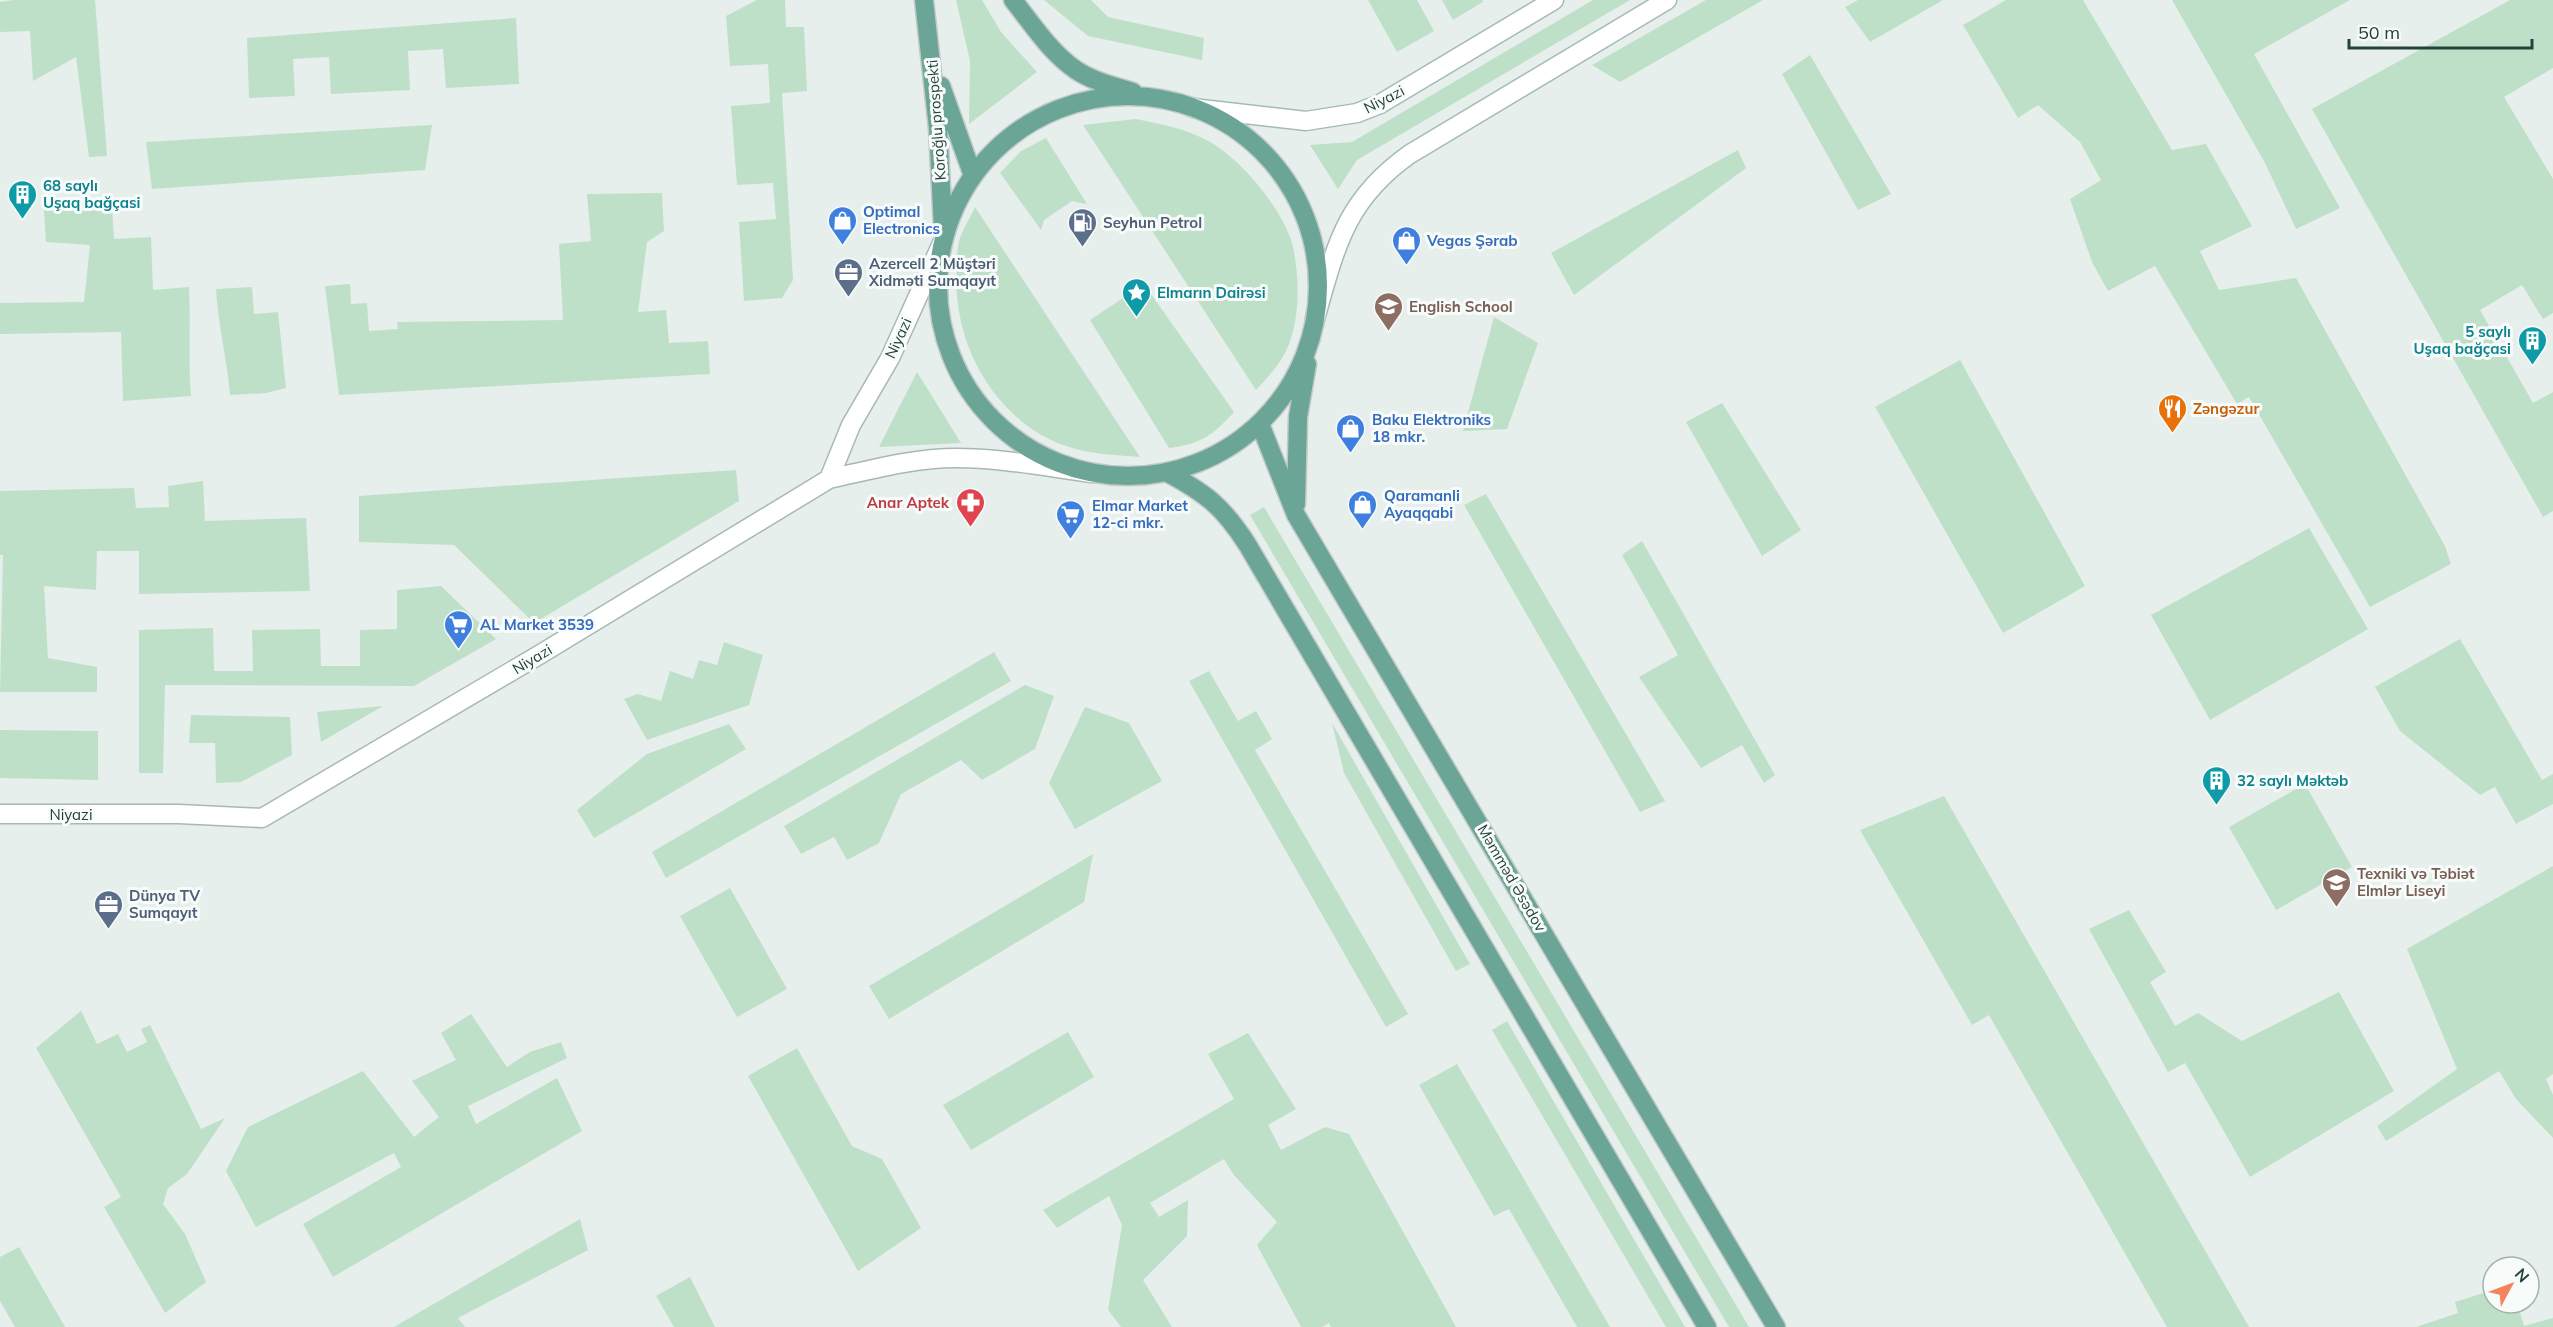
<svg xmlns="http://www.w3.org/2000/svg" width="2553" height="1327" font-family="Mulish,sans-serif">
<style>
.green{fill:#bfe0c8}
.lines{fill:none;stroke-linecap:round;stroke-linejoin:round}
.street-casing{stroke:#a8b8b2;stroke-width:21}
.secondary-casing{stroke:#a4bbb3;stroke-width:21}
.primary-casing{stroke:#c2cac8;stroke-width:21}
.street{stroke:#fff;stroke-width:18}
.secondary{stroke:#fff;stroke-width:18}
.primary{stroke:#6aa596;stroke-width:18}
.labels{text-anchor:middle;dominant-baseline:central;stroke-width:6;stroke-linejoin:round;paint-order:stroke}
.street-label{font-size:15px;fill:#24423a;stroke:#f7fbf9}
.culture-label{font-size:15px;font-weight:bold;fill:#0d838f;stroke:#f7fbf9;text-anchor:start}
.shop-label{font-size:15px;font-weight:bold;fill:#366cbe;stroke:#f7fbf9;text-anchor:start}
.service-label{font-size:15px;font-weight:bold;fill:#4e5e75;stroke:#f7fbf9;text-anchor:start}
.education-label{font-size:15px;font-weight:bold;fill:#785e54;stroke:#f7fbf9;text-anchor:start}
.food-label{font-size:15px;font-weight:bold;fill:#c56008;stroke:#f7fbf9;text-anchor:start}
.health-label{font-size:15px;font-weight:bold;fill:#be3a42;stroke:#f7fbf9;text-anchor:end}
</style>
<rect width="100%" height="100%" fill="#e6efeb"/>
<path class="green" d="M 13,0 L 95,0 L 107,156 L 89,157 L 76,57 L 33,81 L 30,31 L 0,32 L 0,2 Z
M 757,0 L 785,0 L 786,27 L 804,27 L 807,91 L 782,93 L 793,280 L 782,298 L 744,301 L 739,222 L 776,219 L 773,183 L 737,185 L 731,106 L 770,103 L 768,64 L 730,66 L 726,16 Z
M 956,0 L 982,0 L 1001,32 L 1037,72 L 969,124 L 970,61 Z
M 1044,0 L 1091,0 L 1108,17 L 1204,38 L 1202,60 L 1088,36 Z
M 1368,0 L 1417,0 L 1434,31 L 1397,52 Z
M 1442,0 L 1482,0 L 1483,2 L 1453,20 Z
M 1593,0 L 1630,0 L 1357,160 L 1338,189 L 1310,145 L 1352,142 Z
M 1706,0 L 1763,0 L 1620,82 L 1592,65 Z
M 1858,0 L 1943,0 L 1870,42 L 1845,7 Z
M 2006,0 L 2083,0 L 2172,150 L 2206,144 L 2252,226 L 2200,251 L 2219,290 L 2296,278 L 2445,546 L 2451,564 L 2370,607 L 2249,397 L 2237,404 L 2155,266 L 2108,291 L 2092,262 L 2070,199 L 2101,180 L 2080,142 L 2038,105 L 2018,118 L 1963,25 Z
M 2172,0 L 2350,0 L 2254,54 L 2340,208 L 2296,229 L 2265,163 Z
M 2510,0 L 2553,0 L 2553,68 L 2504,97 L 2553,179 L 2553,313 L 2543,319 L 2522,285 L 2480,310 L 2533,403 L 2553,392 L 2553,511 L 2543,517 L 2312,109 Z
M 516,18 L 519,84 L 446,88 L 443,49 L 408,51 L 410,90 L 331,94 L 329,57 L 293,59 L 295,96 L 249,98 L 247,38 Z
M 1810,55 L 1891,194 L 1858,210 L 1782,74 Z
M 1136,119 C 1161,124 1188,129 1210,142 C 1242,160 1285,212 1293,247 C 1299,275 1300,311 1291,338 C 1285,359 1270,375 1256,390 L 1083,125 Z
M 432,125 L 425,170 L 152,189 L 146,142 Z
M 1046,138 L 1087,204 L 1072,201 L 1044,220 L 1041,230 L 1000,173 L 1021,151 Z
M 1738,150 L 1746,168 L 1574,295 L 1551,253 Z
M 662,193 L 664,231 L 647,242 L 638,312 L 666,310 L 669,343 L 708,341 L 710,374 L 339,395 L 325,286 L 350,284 L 351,304 L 367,303 L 369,331 L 398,329 L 397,322 L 563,320 L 559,244 L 591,241 L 587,194 Z
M 43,194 L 112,208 L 114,239 L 151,237 L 153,290 L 189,287 C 191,324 188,359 191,396 L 123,401 L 121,332 L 0,334 L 0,303 L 84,302 L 90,245 L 46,242 Z
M 975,207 L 1140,457 C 1114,455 1088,454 1063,445 C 993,419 951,340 957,268 C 957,260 957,249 959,241 C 963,229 970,218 975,207 Z
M 1144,284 L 1234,412 C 1213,435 1201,444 1169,448 L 1090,320 Z
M 252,287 L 254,314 L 278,312 L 286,388 L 266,393 L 230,395 C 227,359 218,325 216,289 Z
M 1494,317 L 1538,343 L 1507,429 L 1463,431 Z
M 1960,360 L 2085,586 L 2003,633 L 1875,407 Z
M 917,372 L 961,443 L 879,447 Z
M 1722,403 L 1801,530 L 1762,556 L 1686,422 Z
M 736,470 L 739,501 L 534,623 L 454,545 L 359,542 L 359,496 Z
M 203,481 L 205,521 L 306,518 L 310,591 L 139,594 L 139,551 L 97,551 L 96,590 L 44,586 L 48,658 L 97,667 L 97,692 L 0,692 L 3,555 L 0,555 L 0,491 L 134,488 L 136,508 L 169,507 L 168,486 Z
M 1486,494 L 1665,801 L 1640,812 L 1464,505 Z
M 1264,507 L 1749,1327 L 1729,1327 L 1250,515 Z
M 2309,528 L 2368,629 L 2210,720 L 2151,615 Z
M 1642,541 L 1775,775 L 1764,783 L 1742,745 L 1701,768 L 1639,677 L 1678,655 L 1622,555 Z
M 441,586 L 496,639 L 414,686 L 165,685 L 163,773 L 139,773 L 139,630 L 213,628 L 214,671 L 253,671 L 252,630 L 320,629 L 321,666 L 360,666 L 360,630 L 397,629 L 397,590 Z
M 2460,639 L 2542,780 L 2553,774 L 2553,804 L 2516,824 L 2495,787 L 2480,795 L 2400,731 L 2375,687 Z
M 724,642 L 763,655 L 749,705 L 647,740 L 624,699 L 638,694 L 661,701 L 670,671 L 693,679 L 699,660 L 717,665 Z
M 994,652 L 1011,681 L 666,878 L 652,852 Z
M 1209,671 L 1238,721 L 1256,711 L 1272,739 L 1255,750 L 1408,1014 L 1386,1027 L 1189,681 Z
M 1025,685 L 1054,696 L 1035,749 L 982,780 L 961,760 L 901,794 L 879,843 L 847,860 L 834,837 L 801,854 L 784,826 Z
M 383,706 L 321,742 L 317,712 Z
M 1085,707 L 1129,723 L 1162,781 L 1075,829 L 1049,783 Z
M 191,715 L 290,717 L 292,755 L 241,782 L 216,783 L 215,743 L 189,743 Z
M 1332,723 L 1470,964 L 1456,971 L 1344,773 Z
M 729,724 L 746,749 L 594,838 L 577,810 L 647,754 Z
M 0,730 L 98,731 L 98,780 L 0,778 Z
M 2305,784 L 2352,867 L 2276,910 L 2229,827 Z
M 1944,796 L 2249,1327 L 2167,1327 L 1989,1015 L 1972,1025 L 1860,830 Z
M 1093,854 L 1084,902 L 889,1019 L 869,986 Z
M 2553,866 L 2553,1074 L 2546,1079 L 2553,1095 L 2553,1138 L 2516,1099 L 2499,1071 L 2386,1141 L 2377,1126 L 2457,1069 L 2407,949 Z
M 730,888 L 787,989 L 737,1017 L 680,916 Z
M 2129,910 L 2166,972 L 2150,982 L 2175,1026 L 2198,1013 L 2242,1041 L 2339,992 L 2394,1091 L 2250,1177 L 2185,1063 L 2168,1072 L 2089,929 Z
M 81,1011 L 97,1044 L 118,1034 L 127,1052 L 147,1042 L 141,1029 L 150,1025 L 201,1129 L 225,1118 L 187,1174 L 168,1188 L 163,1204 L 185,1234 L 206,1282 L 165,1313 L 104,1207 L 121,1197 L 36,1048 Z
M 471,1014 L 507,1067 L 530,1052 L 561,1042 L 567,1058 L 468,1106 L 476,1124 L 557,1078 L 582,1131 L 333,1277 L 303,1224 L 401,1167 L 394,1153 L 256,1227 L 226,1171 L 248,1127 L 363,1071 L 414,1137 L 439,1117 L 412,1081 L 456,1060 L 441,1033 Z
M 1507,1021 L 1685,1327 L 1666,1327 L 1492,1030 Z
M 1068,1032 L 1094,1077 L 971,1150 L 943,1105 Z
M 1248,1033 L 1296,1109 L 1268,1125 L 1281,1150 L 1325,1127 L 1349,1134 L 1456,1327 L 1331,1327 L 1329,1323 L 1322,1327 L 1301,1327 L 1257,1245 L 1277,1222 L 1233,1174 L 1224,1159 L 1150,1203 L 1159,1217 L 1188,1200 L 1187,1236 L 1143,1280 L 1172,1327 L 1121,1327 L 1108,1310 L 1122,1225 L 1109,1196 L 1057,1228 L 1043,1210 L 1234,1099 L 1208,1054 Z
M 797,1048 L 852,1146 L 882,1159 L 921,1228 L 858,1271 L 748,1076 Z
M 1457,1064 L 1610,1327 L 1577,1327 L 1509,1209 L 1494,1216 L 1419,1085 Z
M 580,1219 L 588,1250 L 458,1318 L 465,1327 L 394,1327 Z
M 19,1247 L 65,1327 L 15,1327 L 0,1301 L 0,1257 Z
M 690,1277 L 715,1327 L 674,1327 L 656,1296 Z
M 2493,1290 L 2493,1303 L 2517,1303 L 2524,1326 L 2553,1318 L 2553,1327 L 2416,1327 L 2458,1313 L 2455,1302 Z"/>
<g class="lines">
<defs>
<path id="street" d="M 829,479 C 870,470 913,458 956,458 C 1001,458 1047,467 1092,473
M 0,814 L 179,814 L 262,818 L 539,655 L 829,479 L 851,425 L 890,358 L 943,241"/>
<path id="secondary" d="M 1193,108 L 1306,121 L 1357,113 L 1380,104 L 1554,0
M 1315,319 C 1336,246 1345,200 1410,154 L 1667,0"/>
<path id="primary" d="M 924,0 L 938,128 L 943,228
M 1013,0 C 1032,24 1050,52 1076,70 C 1092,81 1114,86 1133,92
M 941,86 L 973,176
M938 286a190 190 0 1 1 380 0a190 190 0 1 1-380 0Z
M 1260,424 L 1296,515 L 1776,1327
M 1168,473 C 1207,494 1223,507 1247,544 L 1707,1327
M 1296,504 L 1298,417 L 1307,364"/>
</defs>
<use href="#street" class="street-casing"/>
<use href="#secondary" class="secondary-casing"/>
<use href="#primary" class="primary-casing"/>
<use href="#street" class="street"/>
<use href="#secondary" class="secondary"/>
<use href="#primary" class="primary"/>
</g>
<defs>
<symbol id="building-pin" viewBox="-11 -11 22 30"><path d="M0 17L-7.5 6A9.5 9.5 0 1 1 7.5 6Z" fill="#0f9aa8" stroke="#f7fbf9"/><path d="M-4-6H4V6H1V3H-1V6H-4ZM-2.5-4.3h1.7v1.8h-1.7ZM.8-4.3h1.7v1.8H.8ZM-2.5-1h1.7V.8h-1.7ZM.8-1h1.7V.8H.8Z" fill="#fff"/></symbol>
<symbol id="shop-pin" viewBox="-11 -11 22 30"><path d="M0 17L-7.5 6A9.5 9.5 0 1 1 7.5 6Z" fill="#3f7fe0" stroke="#f7fbf9"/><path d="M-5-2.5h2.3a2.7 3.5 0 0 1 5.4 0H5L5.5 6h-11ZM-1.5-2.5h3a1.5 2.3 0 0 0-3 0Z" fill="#fff"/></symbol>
<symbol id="fuel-pin" viewBox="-11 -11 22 30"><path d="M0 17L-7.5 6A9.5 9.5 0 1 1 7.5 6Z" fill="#5c6f8a" stroke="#f7fbf9"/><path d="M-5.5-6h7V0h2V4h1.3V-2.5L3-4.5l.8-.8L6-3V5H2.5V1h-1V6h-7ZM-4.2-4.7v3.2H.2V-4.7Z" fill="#fff"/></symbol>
<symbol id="office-pin" viewBox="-11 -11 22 30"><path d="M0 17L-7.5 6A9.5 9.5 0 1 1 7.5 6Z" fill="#5c6f8a" stroke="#f7fbf9"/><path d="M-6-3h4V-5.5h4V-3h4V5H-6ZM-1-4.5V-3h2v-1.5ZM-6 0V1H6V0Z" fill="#fff"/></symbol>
<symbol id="sight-pin" viewBox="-11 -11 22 30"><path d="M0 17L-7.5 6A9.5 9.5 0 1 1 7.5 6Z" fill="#0f9aa8" stroke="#f7fbf9"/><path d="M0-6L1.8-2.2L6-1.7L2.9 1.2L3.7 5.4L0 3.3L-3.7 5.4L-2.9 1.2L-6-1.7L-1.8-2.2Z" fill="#fff"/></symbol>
<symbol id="university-pin" viewBox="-11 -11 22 30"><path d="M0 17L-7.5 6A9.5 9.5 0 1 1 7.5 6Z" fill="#8d6e63" stroke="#f7fbf9"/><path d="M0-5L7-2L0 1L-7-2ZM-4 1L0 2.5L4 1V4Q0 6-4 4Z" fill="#fff"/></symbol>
<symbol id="restaurant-pin" viewBox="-11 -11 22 30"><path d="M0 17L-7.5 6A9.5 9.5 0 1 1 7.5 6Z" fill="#e8710a" stroke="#f7fbf9"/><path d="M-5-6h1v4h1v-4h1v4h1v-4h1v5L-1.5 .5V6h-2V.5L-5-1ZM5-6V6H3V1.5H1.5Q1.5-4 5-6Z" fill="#fff"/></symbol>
<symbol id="pharmacy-pin" viewBox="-11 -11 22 30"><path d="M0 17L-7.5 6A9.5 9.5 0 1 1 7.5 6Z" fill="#e0444e" stroke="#f7fbf9"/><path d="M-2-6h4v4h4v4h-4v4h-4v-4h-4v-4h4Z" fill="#fff"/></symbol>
<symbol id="supermarket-pin" viewBox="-11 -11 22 30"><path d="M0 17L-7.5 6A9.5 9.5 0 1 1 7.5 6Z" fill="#3f7fe0" stroke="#f7fbf9"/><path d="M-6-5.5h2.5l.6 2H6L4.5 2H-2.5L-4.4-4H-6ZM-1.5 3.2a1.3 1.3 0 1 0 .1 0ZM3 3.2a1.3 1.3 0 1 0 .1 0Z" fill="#fff"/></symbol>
<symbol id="school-pin" viewBox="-11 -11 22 30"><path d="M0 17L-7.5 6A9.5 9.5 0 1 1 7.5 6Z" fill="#8d6e63" stroke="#f7fbf9"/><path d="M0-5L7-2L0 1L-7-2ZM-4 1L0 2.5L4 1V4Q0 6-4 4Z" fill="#fff"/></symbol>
</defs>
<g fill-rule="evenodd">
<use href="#building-pin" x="6" y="178" width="33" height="45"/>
<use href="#shop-pin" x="826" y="204" width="33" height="45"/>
<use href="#fuel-pin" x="1066" y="206" width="33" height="45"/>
<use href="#shop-pin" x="1390" y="224" width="33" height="45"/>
<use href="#office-pin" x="832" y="256" width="33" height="45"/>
<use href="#sight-pin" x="1120" y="276" width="33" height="45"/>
<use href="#university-pin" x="1372" y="290" width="33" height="45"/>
<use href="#building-pin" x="2516" y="324" width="33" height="45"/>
<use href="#restaurant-pin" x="2156" y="392" width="33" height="45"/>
<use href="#shop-pin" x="1334" y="412" width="33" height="45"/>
<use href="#pharmacy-pin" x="954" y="486" width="33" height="45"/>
<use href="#shop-pin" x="1346" y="488" width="33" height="45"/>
<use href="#supermarket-pin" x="1054" y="498" width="33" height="45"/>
<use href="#supermarket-pin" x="442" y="608" width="33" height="45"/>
<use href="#building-pin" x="2200" y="764" width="33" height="45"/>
<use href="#school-pin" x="2320" y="866" width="33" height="45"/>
<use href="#office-pin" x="92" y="888" width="33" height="45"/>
</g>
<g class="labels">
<g class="street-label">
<text transform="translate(1384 99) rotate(-27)">Niyazi</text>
<text transform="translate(936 120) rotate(-94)">Koroğlu prospekti</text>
<text transform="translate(898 338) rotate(-65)">Niyazi</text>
<text transform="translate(532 659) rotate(-31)">Niyazi</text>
<text x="71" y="814">Niyazi</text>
<text transform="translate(1512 878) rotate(60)">Məmməd Əsədov</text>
</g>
<g class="culture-label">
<text x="43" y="185">68 saylı<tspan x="43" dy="17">Uşaq bağçasi</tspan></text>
<text x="1157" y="292">Elmarın Dairəsi</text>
<text x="2511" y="331" text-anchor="end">5 saylı<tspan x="2511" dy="17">Uşaq bağçasi</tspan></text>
<text x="2237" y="780">32 saylı Məktəb</text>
</g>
<g class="shop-label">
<text x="863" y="211">Optimal<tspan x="863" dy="17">Electronics</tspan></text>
<text x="1427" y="240">Vegas Şərab</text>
<text x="1372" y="419">Baku Elektroniks<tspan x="1372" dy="17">18 mkr.</tspan></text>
<text x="1384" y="495">Qaramanli<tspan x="1384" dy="17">Ayaqqabi</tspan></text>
<text x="1092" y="505">Elmar Market<tspan x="1092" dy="17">12-ci mkr.</tspan></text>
<text x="480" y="624">AL Market 3539</text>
</g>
<g class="service-label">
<text x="1103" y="222">Seyhun Petrol</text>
<text x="869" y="263">Azercell 2 Müştəri<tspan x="869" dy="17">Xidməti Sumqayıt</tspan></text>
<text x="129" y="895">Dünya TV<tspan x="129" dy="17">Sumqayıt</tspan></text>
</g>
<g class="education-label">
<text x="1409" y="306">English School</text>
<text x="2357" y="873">Texniki və Təbiət<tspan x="2357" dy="17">Elmlər Liseyi</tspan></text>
</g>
<g class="food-label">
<text x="2193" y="408">Zəngəzur</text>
</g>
<g class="health-label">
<text x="949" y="502">Anar Aptek</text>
</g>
</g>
<g transform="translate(2511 1285) rotate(49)"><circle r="28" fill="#f7fbf9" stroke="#a3b1ad" stroke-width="1.5"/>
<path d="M0-4.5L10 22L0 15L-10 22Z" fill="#f4845f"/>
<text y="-9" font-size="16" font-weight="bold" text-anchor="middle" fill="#24423a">N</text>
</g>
<path d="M2349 39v9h183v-9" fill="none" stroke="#24423a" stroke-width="3"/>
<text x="2358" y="39" font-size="18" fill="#24423a" stroke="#f7fbf9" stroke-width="4.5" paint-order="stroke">50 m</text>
</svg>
